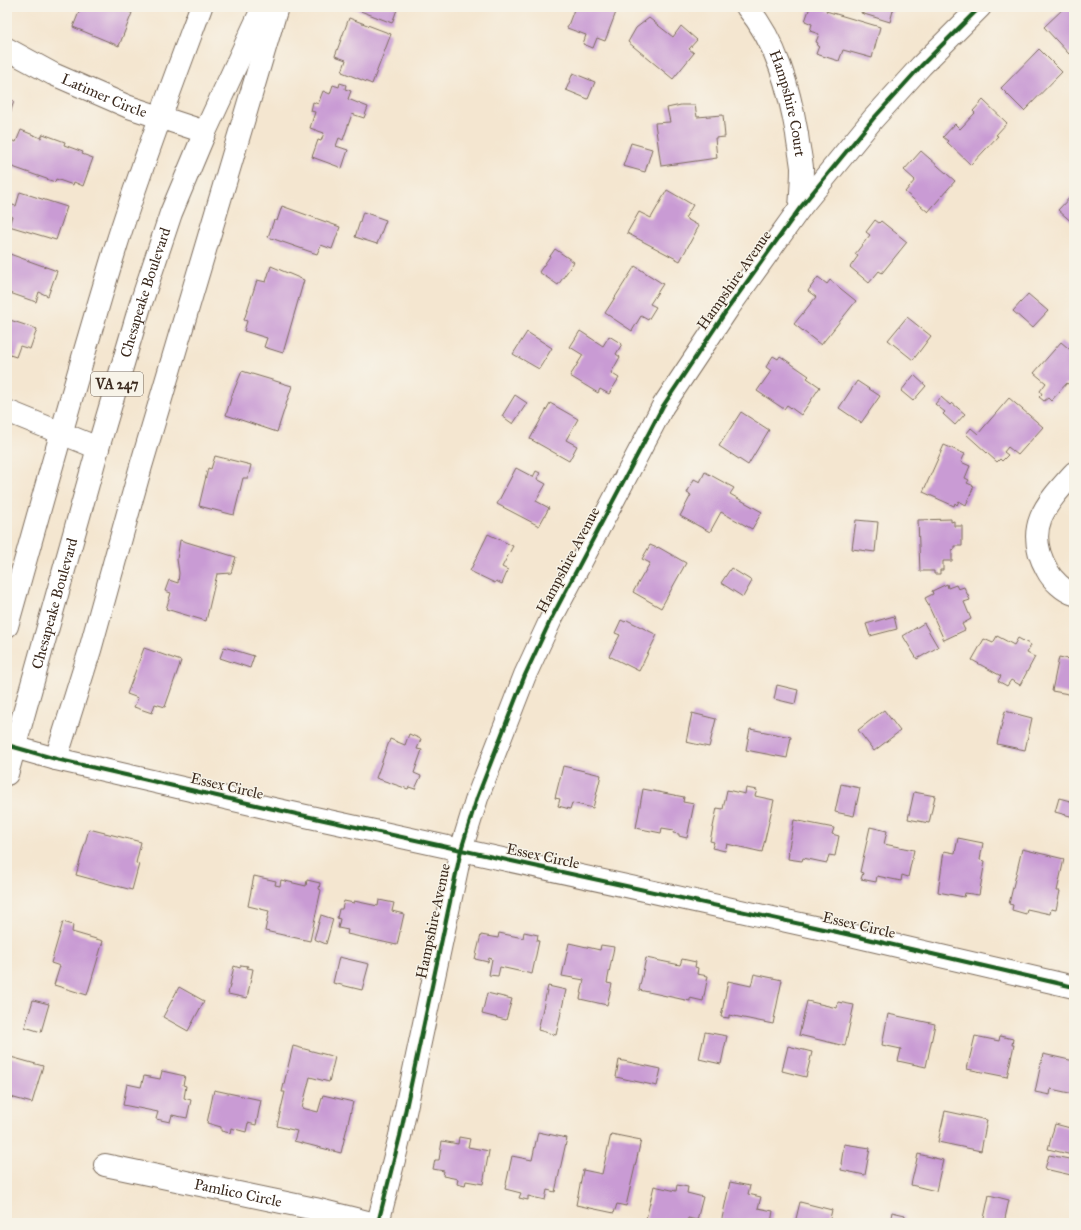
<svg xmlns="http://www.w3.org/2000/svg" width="1081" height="1230" font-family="'IM FELL Great Primer',serif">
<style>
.building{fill:#c99bd4}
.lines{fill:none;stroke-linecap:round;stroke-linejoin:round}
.street-casing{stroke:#7c6c5c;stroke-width:24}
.primary-casing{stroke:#7c6c5c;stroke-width:24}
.street{stroke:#fff;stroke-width:22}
.primary{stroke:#fff;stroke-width:22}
.cycleway-casing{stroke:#f7f3e8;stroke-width:6}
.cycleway{stroke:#1b5e20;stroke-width:4}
.labels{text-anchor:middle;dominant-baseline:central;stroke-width:3;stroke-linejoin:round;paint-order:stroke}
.shield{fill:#f7f3e8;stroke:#73665b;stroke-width:1}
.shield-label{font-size:14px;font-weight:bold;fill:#3b2a1e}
.street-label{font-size:15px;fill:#3b2a1e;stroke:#f7f3e8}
</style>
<rect width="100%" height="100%" fill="#f7f3e8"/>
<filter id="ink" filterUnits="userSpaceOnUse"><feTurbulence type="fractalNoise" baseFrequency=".025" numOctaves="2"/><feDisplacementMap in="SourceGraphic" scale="8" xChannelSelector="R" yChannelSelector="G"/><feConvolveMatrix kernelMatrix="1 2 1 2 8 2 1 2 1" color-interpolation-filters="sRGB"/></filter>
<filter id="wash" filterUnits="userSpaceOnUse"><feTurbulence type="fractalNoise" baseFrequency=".012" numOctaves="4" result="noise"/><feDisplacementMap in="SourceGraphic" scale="16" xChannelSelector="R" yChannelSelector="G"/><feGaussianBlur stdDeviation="0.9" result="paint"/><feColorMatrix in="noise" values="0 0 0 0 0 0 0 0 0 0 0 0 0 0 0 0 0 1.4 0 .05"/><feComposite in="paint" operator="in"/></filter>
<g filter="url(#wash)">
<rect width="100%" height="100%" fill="#f4e6d0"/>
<g id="blocks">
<path class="building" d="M 81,7 L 117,7 L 132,13 L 119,46 L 73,27 Z
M 350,7 L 398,7 L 392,23 Z
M 575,7 L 618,7 L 605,41 L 597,38 L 593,48 L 583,44 L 586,35 L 567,28 Z
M 810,7 L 828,7 L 826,11 L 880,27 L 872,58 L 843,50 L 839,61 L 816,54 L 819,46 L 817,46 L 818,43 L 816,42 L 819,34 L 810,31 L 812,24 L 805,21 Z
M 863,7 L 894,7 L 890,22 L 861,13 Z
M 1065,7 L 1071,7 L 1074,10 L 1074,50 L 1069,54 L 1044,27 Z
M 349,18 L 391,34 L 372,84 L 342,72 L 346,60 L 335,56 Z
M 649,18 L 673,37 L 681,26 L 697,40 L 689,49 L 694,53 L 673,79 L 628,42 L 636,28 Z
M 1039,49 L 1062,72 L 1024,111 L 1001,88 Z
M 573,73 L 595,82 L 588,99 L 566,90 Z
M 340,83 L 346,85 L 345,89 L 351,91 L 348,99 L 368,107 L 364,118 L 352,114 L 343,140 L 339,138 L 336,146 L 348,150 L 342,168 L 312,157 L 318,140 L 321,141 L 324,133 L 310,128 L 315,112 L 311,111 L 313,102 L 318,104 L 323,91 L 330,94 L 333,85 L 339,87 Z
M 7,99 L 14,101 L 7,123 Z
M 983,100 L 1007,123 L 996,135 L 998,136 L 971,165 L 947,142 L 948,141 L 943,137 L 955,124 L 960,129 L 975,113 L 973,111 Z
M 681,105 L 695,105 L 697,117 L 723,115 L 725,137 L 715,138 L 717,158 L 661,166 L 655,123 L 670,122 L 667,108 Z
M 21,130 L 41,138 L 43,134 L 65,142 L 64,145 L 83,152 L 82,154 L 93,158 L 83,186 L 74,182 L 73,185 L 56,179 L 55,182 L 7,165 L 7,139 L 16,142 Z
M 631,143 L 652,149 L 645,172 L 623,166 Z
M 921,151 L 955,181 L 928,212 L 905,192 L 915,180 L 904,170 Z
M 667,190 L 693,205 L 685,218 L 699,226 L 680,261 L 627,233 L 639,212 L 651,218 Z
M 20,192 L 67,207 L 56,240 L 9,226 L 12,216 L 7,215 L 9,204 L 16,206 Z
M 1074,193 L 1074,224 L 1058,210 Z
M 282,206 L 340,227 L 332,249 L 321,245 L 317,254 L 268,237 L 274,220 L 277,221 Z
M 363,212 L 386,220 L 377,244 L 355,237 Z
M 875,220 L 879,223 L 881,221 L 907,242 L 882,273 L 879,271 L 869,283 L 850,267 L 858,256 L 855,254 L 870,235 L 866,232 Z
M 555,249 L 574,262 L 558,285 L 539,272 Z
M 7,253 L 57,271 L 48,296 L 39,292 L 36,302 L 7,292 Z
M 271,266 L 304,280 L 283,353 L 264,347 L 267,338 L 244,331 L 247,321 L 244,320 L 257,280 L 266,282 Z
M 635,266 L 663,284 L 650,304 L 656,307 L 648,320 L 641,316 L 632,331 L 605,313 Z
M 818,277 L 827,284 L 830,280 L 856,301 L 821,345 L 794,324 L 816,297 L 808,291 Z
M 1028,294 L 1048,311 L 1032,328 L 1013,311 Z
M 907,317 L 931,336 L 913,360 L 888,340 Z
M 7,319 L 37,329 L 30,349 L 20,346 L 16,357 L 7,354 Z
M 580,331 L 603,346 L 609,336 L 622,344 L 616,354 L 620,357 L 611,373 L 619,378 L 609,394 L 600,389 L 598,393 L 570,376 L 583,355 L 570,347 Z
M 527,332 L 552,348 L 539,369 L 513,354 Z
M 1061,342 L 1074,353 L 1074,389 L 1067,383 L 1051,401 L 1048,398 L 1044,401 L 1039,397 L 1042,394 L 1040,391 L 1046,383 L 1034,373 Z
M 773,356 L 778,359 L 780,356 L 809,376 L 807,378 L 820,387 L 801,415 L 787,405 L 784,409 L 757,391 L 771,371 L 766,367 Z
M 242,371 L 292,386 L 277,432 L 226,415 L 232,395 Z
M 914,375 L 926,386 L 913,401 L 901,391 Z
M 857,381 L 880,396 L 861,423 L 839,408 Z
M 515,395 L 527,403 L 513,424 L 502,416 Z
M 941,397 L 950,405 L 952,403 L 965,414 L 955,425 L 943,414 L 945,412 L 935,404 Z
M 1009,398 L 1043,427 L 1018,455 L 1008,447 L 1004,452 L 1008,455 L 1002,461 L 1000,459 L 997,462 L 966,434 L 971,428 L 978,434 Z
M 550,403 L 578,419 L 566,440 L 577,446 L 569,461 L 530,439 Z
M 741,412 L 769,430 L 748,465 L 719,446 Z
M 944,445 L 965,454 L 961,462 L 970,466 L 965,478 L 969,480 L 967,483 L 974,486 L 966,505 L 959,501 L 957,505 L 955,503 L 954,506 L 923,492 Z
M 215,456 L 251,465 L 248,478 L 243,478 L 234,515 L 199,506 L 208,468 L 211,469 Z
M 516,468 L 533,477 L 536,471 L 540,473 L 537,479 L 546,484 L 536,501 L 549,508 L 539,526 L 497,504 Z
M 705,472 L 734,488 L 730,494 L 762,512 L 752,529 L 721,512 L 710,532 L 680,516 L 691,495 L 687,493 L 694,479 L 700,482 Z
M 951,519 L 951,522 L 954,521 L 954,526 L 962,526 L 962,546 L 955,546 L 955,549 L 952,550 L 952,561 L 943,561 L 943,570 L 940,570 L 940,574 L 934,574 L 934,571 L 920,571 L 918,520 Z
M 856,520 L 878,522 L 875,552 L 852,549 Z
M 488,534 L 513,546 L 502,567 L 508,570 L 502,584 L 496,581 L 495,583 L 470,571 Z
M 180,540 L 236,557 L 231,573 L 217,574 L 206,621 L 166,609 L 171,593 L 165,591 L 169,580 L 178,583 L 179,573 L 177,559 Z
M 650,545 L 657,548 L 658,547 L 686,563 L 661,608 L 633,592 L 650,563 L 642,559 Z
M 731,568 L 752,581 L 743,597 L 721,583 Z
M 947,584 L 948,588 L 956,585 L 958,589 L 964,587 L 970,600 L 964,602 L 971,619 L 962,624 L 965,630 L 944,640 L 925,598 L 933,594 L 932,591 Z
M 894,616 L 897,629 L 870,636 L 866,624 Z
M 621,620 L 625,622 L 627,620 L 657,635 L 639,671 L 609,656 L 620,635 L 615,633 Z
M 924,623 L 938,647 L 917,659 L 903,636 Z
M 997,636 L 1014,645 L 1018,638 L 1031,645 L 1027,653 L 1035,657 L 1020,685 L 1011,680 L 1007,686 L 998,681 L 1001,676 L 972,660 L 984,639 L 993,643 Z
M 224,647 L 254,656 L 250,668 L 220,658 Z
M 144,648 L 181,661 L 165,707 L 155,704 L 152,713 L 134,707 L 138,698 L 127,694 Z
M 1059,657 L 1074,660 L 1074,695 L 1052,691 Z
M 777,685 L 798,690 L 795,704 L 774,699 Z
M 884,710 L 900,731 L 874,751 L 858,730 Z
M 1005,711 L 1032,718 L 1025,750 L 997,744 Z
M 692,713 L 716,719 L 709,747 L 686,742 Z
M 750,729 L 791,737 L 787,758 L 746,750 Z
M 409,734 L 421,739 L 417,749 L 422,750 L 414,773 L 421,776 L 415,789 L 409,787 L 408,789 L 376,778 L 390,739 L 405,745 Z
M 563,766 L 601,775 L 593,808 L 572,803 L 570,809 L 558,806 L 560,799 L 555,798 Z
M 841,784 L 860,788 L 854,816 L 835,812 Z
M 746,788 L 757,790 L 755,796 L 774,800 L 762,852 L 727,844 L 725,851 L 712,848 L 714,842 L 710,841 L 717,808 L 723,809 L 727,790 L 745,794 Z
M 643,789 L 684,797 L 683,802 L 694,804 L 687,838 L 679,836 L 679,834 L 673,833 L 674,830 L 662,828 L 661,833 L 636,828 Z
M 914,792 L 935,796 L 929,823 L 908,819 Z
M 1059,798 L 1074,802 L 1074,817 L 1055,812 Z
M 794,820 L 834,828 L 832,834 L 839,836 L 835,856 L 829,855 L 827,863 L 803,858 L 802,861 L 788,859 L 789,852 L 788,853 Z
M 870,827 L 887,831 L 884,844 L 914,850 L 908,877 L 902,875 L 901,881 L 877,876 L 876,882 L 861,879 L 863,873 L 860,872 Z
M 89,829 L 141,842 L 136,863 L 139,864 L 132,890 L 76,875 Z
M 958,838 L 983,843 L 980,860 L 985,861 L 979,895 L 965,893 L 964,897 L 938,892 L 944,851 L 955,853 Z
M 1022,849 L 1064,859 L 1057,891 L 1060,891 L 1056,910 L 1051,909 L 1050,914 L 1027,909 L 1026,914 L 1012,910 L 1013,905 L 1009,904 Z
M 254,876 L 276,881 L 275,885 L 280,886 L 281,880 L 306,886 L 307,880 L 320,883 L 319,889 L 321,890 L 310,941 L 265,931 L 269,911 L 248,906 Z
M 379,900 L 394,903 L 392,911 L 404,914 L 397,945 L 347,934 L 348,930 L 338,928 L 340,919 L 337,918 L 339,909 L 342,909 L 344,901 L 354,903 L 354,901 L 378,906 Z
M 321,915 L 333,919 L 326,944 L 314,939 Z
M 63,922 L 73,925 L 72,932 L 103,941 L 87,995 L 54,985 L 60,966 L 51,963 Z
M 524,932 L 538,935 L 537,941 L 539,941 L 532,974 L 500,967 L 498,976 L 489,975 L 492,959 L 489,958 L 488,962 L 475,959 L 481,935 L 498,938 L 499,933 L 523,938 Z
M 569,943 L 600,950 L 601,945 L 614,947 L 607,983 L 612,984 L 607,1005 L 580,999 L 584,980 L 562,976 Z
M 339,957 L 369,964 L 362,990 L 333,983 Z
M 646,958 L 680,965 L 682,959 L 696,962 L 695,967 L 698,968 L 697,974 L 708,976 L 703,1001 L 690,998 L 690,1001 L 639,990 Z
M 241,965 L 248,966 L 247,968 L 253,969 L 247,998 L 228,994 L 234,966 L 240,968 Z
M 754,974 L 782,980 L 773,1024 L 729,1015 L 729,1018 L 721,1017 L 728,981 L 751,986 Z
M 548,986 L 566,990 L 556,1035 L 538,1030 Z
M 179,987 L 204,1001 L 188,1031 L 163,1017 Z
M 487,993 L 512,999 L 506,1020 L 482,1014 Z
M 33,1000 L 49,1004 L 41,1032 L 25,1027 Z
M 807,1001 L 837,1008 L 838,1002 L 854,1005 L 845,1046 L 799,1035 Z
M 888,1014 L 935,1024 L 926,1067 L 898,1061 L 901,1049 L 882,1045 Z
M 705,1032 L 727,1036 L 721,1064 L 699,1059 Z
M 975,1036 L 999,1041 L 1000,1036 L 1013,1039 L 1012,1045 L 1014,1045 L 1007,1077 L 967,1069 Z
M 293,1046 L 335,1057 L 329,1082 L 310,1077 L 302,1108 L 318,1112 L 323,1095 L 353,1102 L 341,1153 L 294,1141 L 297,1131 L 277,1126 L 285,1092 L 282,1092 Z
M 788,1046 L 812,1052 L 806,1077 L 782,1071 Z
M 1043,1054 L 1074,1061 L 1074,1094 L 1051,1089 L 1050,1095 L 1035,1092 Z
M 7,1056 L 43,1066 L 32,1103 L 7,1096 Z
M 619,1060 L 661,1069 L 657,1086 L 616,1077 Z
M 162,1071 L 185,1076 L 183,1085 L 186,1086 L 184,1098 L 191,1100 L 187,1118 L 172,1115 L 170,1122 L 156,1119 L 158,1112 L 123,1105 L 127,1084 L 141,1087 L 144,1076 L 160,1079 Z
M 214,1090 L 261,1100 L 256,1125 L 248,1123 L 246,1132 L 231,1128 L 230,1133 L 221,1131 L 221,1127 L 207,1123 Z
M 945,1111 L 987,1120 L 981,1151 L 938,1142 Z
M 1055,1124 L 1074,1129 L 1074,1149 L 1072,1155 L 1048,1149 Z
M 538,1132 L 567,1138 L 555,1192 L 547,1190 L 545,1200 L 528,1196 L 528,1200 L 519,1198 L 521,1193 L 505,1189 L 512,1156 L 532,1160 Z
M 611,1134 L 641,1140 L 626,1206 L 617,1204 L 614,1213 L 576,1205 L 583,1170 L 602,1174 Z
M 459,1137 L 470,1139 L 468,1147 L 489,1151 L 483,1184 L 466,1181 L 465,1186 L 457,1184 L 458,1179 L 443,1176 L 444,1171 L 433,1169 L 435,1160 L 439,1160 L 442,1141 L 458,1144 Z
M 844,1144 L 870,1148 L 865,1175 L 841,1170 L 842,1164 L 841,1164 Z
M 918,1154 L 943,1160 L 936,1191 L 911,1185 Z
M 1049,1155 L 1074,1160 L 1071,1175 L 1045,1169 Z
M 730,1182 L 750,1186 L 748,1194 L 761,1197 L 758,1208 L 773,1211 L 771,1223 L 721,1223 Z
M 677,1185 L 688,1187 L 687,1193 L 703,1197 L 697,1220 L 688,1218 L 687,1223 L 662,1223 L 646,1219 L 654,1186 L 676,1191 Z
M 989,1195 L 1009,1200 L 1004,1223 L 983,1223 Z
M 800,1202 L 832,1210 L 829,1223 L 795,1223 Z
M 892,1212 L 905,1215 L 904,1223 L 890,1223 Z"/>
</g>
</g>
<g filter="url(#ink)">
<use href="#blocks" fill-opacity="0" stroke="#7c6c5c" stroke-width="1"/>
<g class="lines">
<defs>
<g id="street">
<path id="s1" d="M 747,7 C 777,43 789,89 797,134 C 798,145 801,157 802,168 C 802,181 801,194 800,208"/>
<path id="s2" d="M 7,49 L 53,74 L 129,107 L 205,132"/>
<path d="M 7,411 L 98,448"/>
<path d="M 1074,473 C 1046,504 1023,528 1047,570 C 1052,580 1064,591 1074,594"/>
<path d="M 7,745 L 56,759 L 269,808 L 846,934 L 1074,987"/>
<path d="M 56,759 L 90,650 L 141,466 L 277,7"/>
<path id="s3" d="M 105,1165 L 315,1209 L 371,1223"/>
<path d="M 378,1223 L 400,1136 L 461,850 L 477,798 L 525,675 L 551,619 L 663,406 L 729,307 L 800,208 L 873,119 L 921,66 L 980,7"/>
</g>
<g id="primary">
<path d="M 7,626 C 43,498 78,370 117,243 C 142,164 172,85 201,7"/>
<path id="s4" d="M 7,774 L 98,448 L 140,306 L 171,213 L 205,132 L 263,7"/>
</g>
</defs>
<use href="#street" class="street-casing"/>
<use href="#primary" class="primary-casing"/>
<use href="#street" class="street"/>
<use href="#primary" class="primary"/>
<defs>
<path id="cycleway" d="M 7,745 L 56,759 L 269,808 L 846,934 L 1074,987
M 378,1223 L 400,1136 L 461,850 L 477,798 L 525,675 L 551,619 L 663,406 L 729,307 L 800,208 L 873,119 L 921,66 L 980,7"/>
</defs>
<use href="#cycleway" class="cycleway-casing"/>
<use href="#cycleway" class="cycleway"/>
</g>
</g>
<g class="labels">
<rect class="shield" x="91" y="372" width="52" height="24" rx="3"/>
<g class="shield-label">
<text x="117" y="384">VA 247</text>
</g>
<g class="street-label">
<text stroke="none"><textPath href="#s2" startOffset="108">Latimer Circle</textPath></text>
<text stroke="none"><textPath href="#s1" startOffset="106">Hampshire Court</textPath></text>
<text transform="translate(734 280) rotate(-55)">Hampshire Avenue</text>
<text stroke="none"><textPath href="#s4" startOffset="501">Chesapeake Boulevard</textPath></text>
<text transform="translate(568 560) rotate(-62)">Hampshire Avenue</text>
<text stroke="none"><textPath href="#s4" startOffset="177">Chesapeake Boulevard</textPath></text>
<text transform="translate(227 786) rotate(13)">Essex Circle</text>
<text transform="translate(543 856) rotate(12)">Essex Circle</text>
<text transform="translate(433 921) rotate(-78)">Hampshire Avenue</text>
<text transform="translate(859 925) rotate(13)">Essex Circle</text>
<text stroke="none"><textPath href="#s3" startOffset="136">Pamlico Circle</textPath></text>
</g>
</g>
<rect width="1081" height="1230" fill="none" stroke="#f7f3e8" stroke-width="24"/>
</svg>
